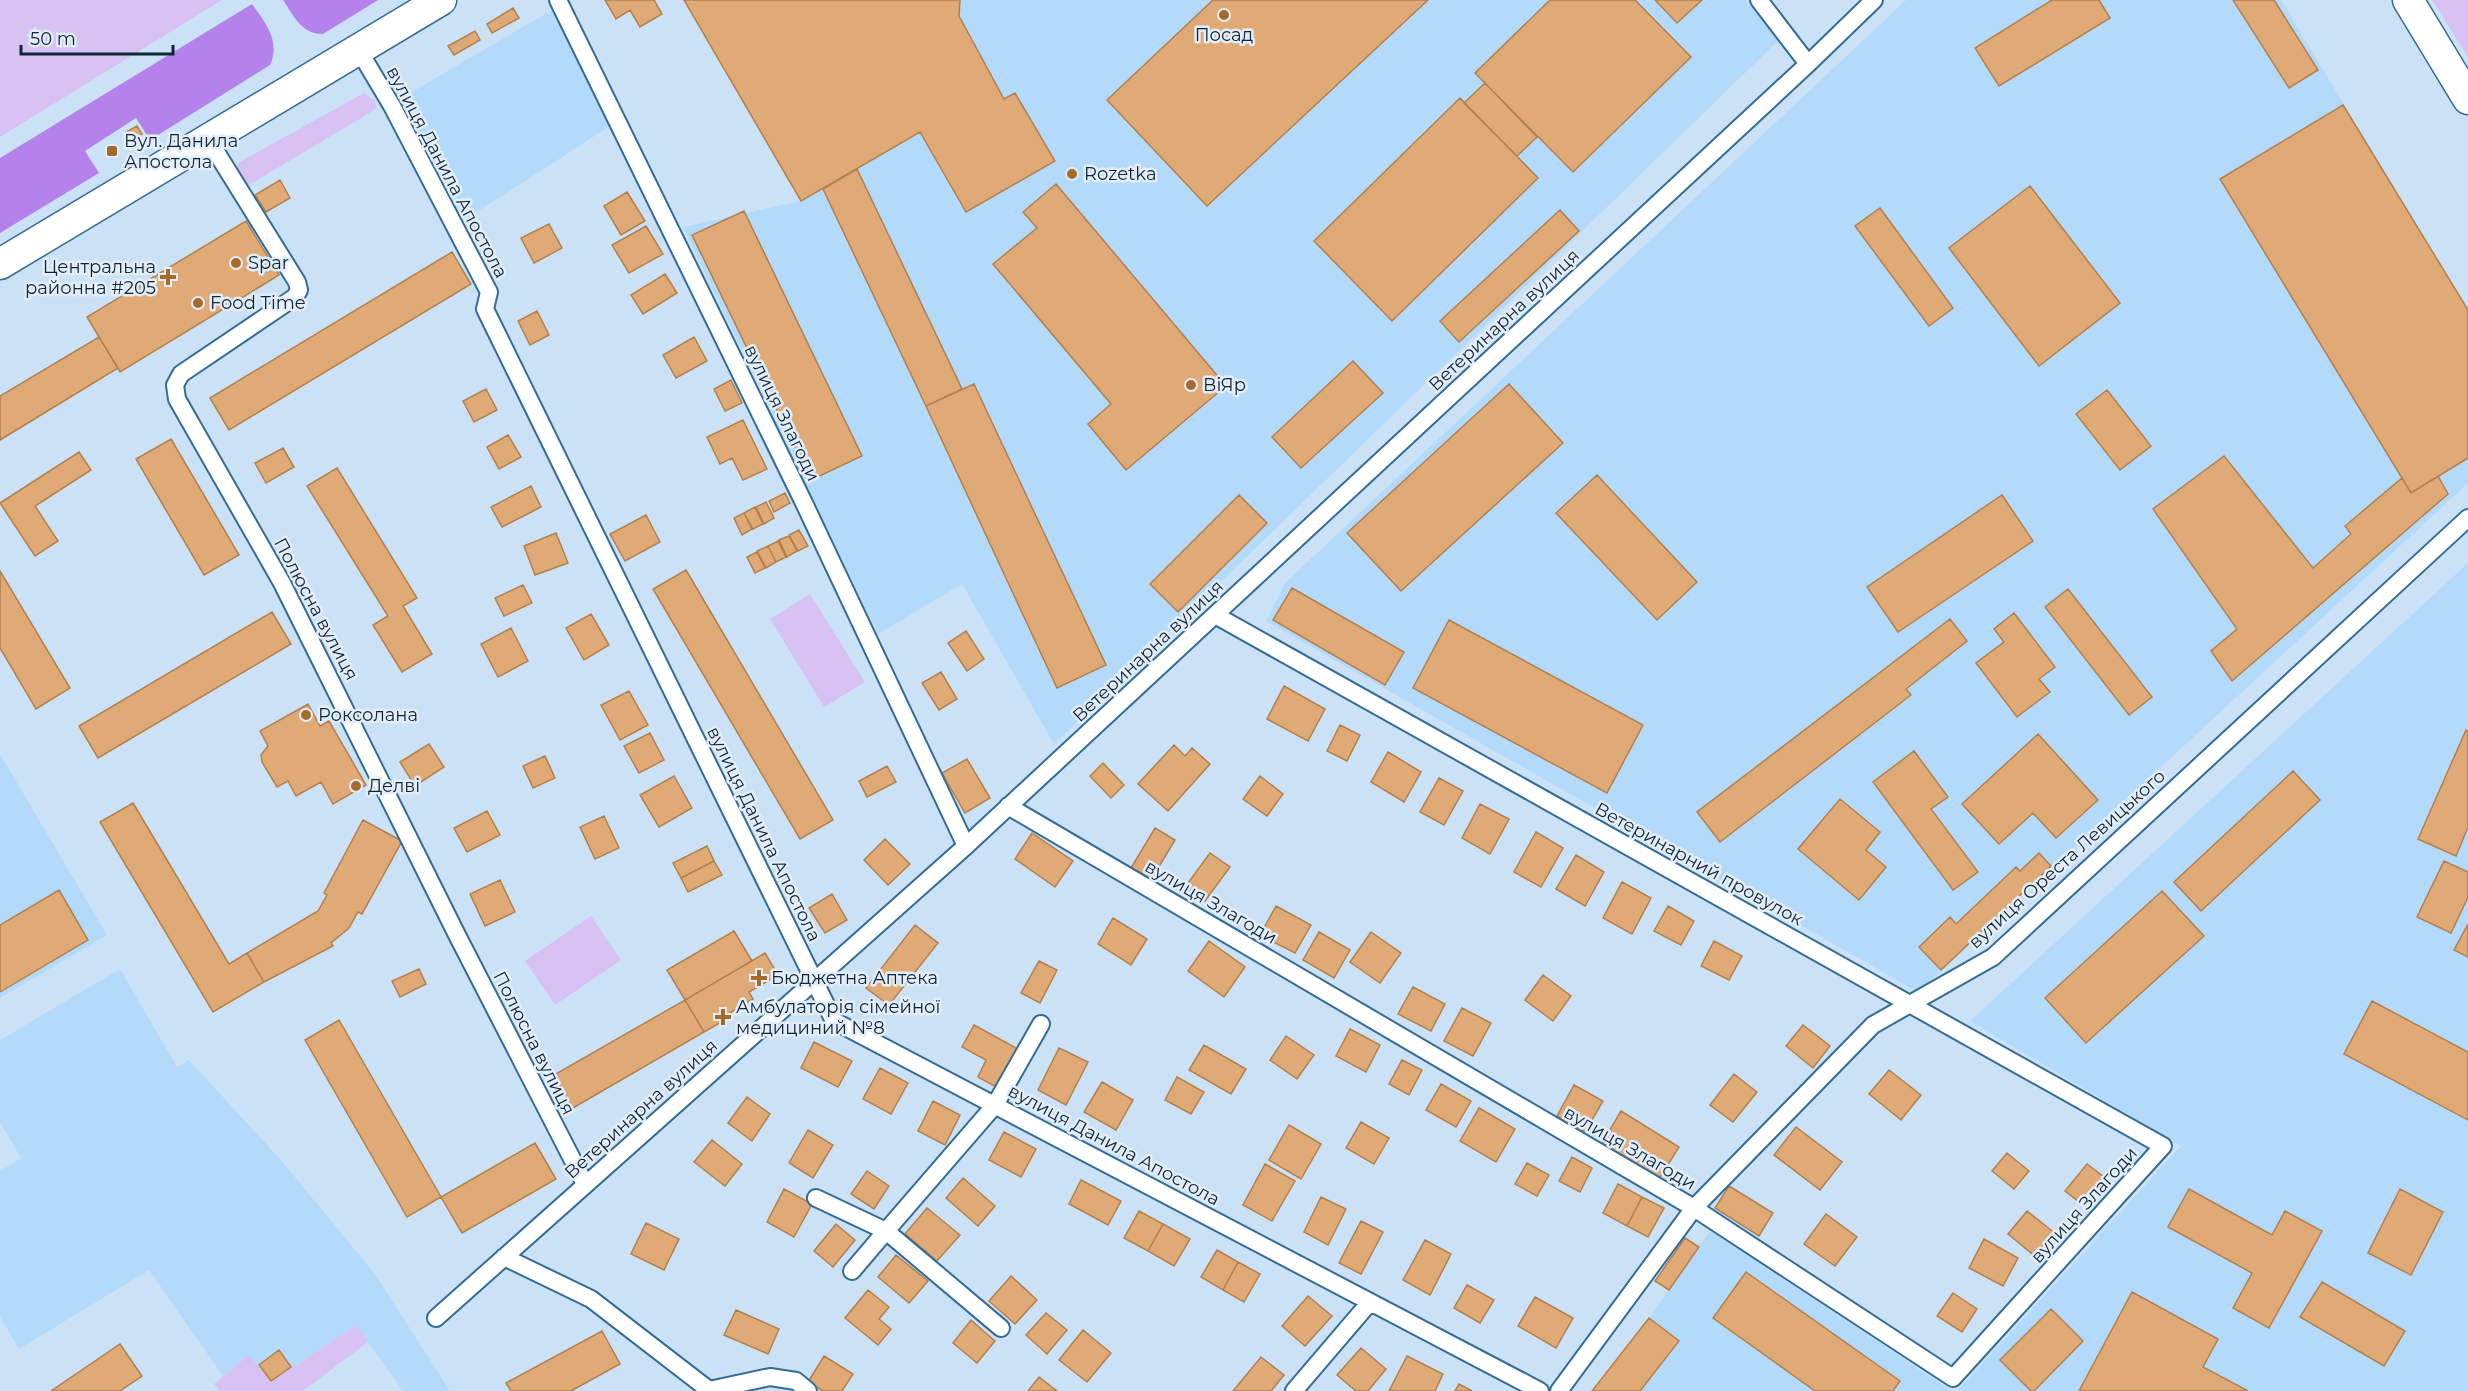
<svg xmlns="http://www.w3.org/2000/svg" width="2468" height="1391" font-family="Montserrat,sans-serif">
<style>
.built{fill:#b3dafb}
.green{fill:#d8c2f4}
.forest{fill:#b482ea}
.building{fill:#e0aa76;stroke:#b3804d;stroke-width:1.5}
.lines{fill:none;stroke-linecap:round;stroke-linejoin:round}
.street-casing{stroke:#336c98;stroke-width:20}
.highway-casing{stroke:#336c98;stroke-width:33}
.street{stroke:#fff;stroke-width:16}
.highway{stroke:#fff;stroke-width:30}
.poi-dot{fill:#a56b2b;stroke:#e2edf8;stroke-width:2}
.labels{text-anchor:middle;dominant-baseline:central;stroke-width:5;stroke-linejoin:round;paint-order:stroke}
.poi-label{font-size:18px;fill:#0f2639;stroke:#e2edf8;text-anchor:start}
.street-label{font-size:18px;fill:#0f2639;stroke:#e2edf8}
</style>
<rect width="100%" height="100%" fill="#cbe2f6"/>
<path class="built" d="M 684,0 L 1746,0 L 1778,41 L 1054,744 L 962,584 L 878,634 L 683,227 L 801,201 Z
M 1906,0 L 2281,0 L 2468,310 L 2468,483 L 1918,992 L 1266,621 L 1285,583 Z
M 552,10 L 610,126 L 466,219 L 400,99 Z
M 2468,563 L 2468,1391 L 1957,1391 L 2181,1146 L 1970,1021 Z
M 0,754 L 107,935 L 0,998 Z
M 120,969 L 177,1067 L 189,1060 L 280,1159 L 375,1274 L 450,1391 L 403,1391 L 356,1325 L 271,1382 L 249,1355 L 223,1376 L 149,1270 L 19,1349 L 0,1317 L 0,1171 L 21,1158 L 0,1122 L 0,1040 Z
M 1710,1231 L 1952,1391 L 1592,1391 L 1649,1318 Z"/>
<path class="green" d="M 0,0 L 222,0 L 0,137 Z
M 2432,0 L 2468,0 L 2468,57 Z
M 364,93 L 375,101 L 376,108 L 373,111 L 244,188 L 236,172 L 238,163 Z
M 810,594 L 865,682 L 824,707 L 770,619 Z
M 591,916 L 621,960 L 555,1005 L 525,961 Z
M 356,1325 L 368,1342 L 303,1391 L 220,1391 L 214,1384 L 249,1355 L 271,1382 Z"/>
<path class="forest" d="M 283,0 L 378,0 L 323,34 C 301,34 294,16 283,0 Z
M 252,4 C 265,22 281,41 270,65 L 150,140 L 136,118 L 85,151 L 99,173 L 0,233 L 0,158 Z"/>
<path class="building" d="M 605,0 L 654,0 L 662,14 L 640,27 L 630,10 L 616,19 Z
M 684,0 L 960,0 L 959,16 L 1004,99 L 1015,93 L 1055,161 L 966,212 L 920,132 L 801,201 Z
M 1213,0 L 1428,0 L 1207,206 L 1107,100 Z
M 1550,0 L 1635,0 L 1691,57 L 1573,172 L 1475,73 Z
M 1655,0 L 1702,0 L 1677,23 Z
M 2052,0 L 2099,0 L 2110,18 L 1999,86 L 1975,48 Z
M 2233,0 L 2274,0 L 2318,70 L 2289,88 Z
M 513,8 L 519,18 L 492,33 L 487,24 Z
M 475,31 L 480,40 L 454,55 L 448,46 Z
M 1485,83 L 1537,137 L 1517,156 L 1464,103 Z
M 1460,98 L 1538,178 L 1392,321 L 1314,241 Z
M 2343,105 L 2468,310 L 2468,458 L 2411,493 L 2220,179 Z
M 137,126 L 142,134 L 131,141 L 126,132 Z
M 857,169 L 962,389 L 926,406 L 823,189 Z
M 280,180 L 290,198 L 266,212 L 255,195 Z
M 1056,184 L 1226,386 L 1126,470 L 1088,424 L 1111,404 L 993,264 L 1037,228 L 1023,212 Z
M 2030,186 L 2120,303 L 2039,366 L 1949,248 Z
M 627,192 L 645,221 L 621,235 L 604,206 Z
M 1880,208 L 1953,308 L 1929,326 L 1855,226 Z
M 1560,210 L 1579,231 L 1459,342 L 1440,321 Z
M 744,211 L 862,456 L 811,480 L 692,235 Z
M 246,221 L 279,275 L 120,372 L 87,317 Z
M 549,224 L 562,248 L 534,263 L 521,238 Z
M 646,226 L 663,254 L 629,273 L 612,245 Z
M 452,252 L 471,284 L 229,430 L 210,398 Z
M 665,274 L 677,293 L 643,314 L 631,295 Z
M 537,311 L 549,335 L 530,345 L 518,321 Z
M 99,337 L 118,368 L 0,440 L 0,396 Z
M 694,337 L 707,361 L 676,378 L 663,355 Z
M 1353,361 L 1383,393 L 1301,468 L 1272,437 Z
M 731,380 L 742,403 L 725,411 L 714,389 Z
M 974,384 L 1106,665 L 1057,688 L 926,406 Z
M 1509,384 L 1563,443 L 1401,591 L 1347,533 Z
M 486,389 L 497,410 L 474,422 L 463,401 Z
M 2107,390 L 2151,446 L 2120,470 L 2076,414 Z
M 743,420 L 767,469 L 743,480 L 732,458 L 720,464 L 707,437 Z
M 508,435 L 521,457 L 499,469 L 487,447 Z
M 171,439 L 239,555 L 204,575 L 136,459 Z
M 283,448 L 294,467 L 266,483 L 255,463 Z
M 79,452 L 91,470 L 35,506 L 58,541 L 35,556 L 0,503 Z
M 2224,456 L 2313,568 L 2351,534 L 2345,526 L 2402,478 L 2411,493 L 2438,476 L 2448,494 L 2232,681 L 2211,651 L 2237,629 L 2153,509 Z
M 337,468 L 417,598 L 403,606 L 432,654 L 402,672 L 373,625 L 388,616 L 307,486 Z
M 1597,475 L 1697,582 L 1657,620 L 1556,513 Z
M 531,486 L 541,507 L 502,527 L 491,507 Z
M 785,493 L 790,503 L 774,512 L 769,501 Z
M 1239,495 L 1267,523 L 1178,612 L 1150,584 Z
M 2002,495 L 2033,541 L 1898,632 L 1867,587 Z
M 766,502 L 774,518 L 764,524 L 756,507 Z
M 755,507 L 763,524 L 753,529 L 744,513 Z
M 744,513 L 752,529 L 742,535 L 734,518 Z
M 646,515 L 660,542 L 625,561 L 610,534 Z
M 799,530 L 808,546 L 798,551 L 789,535 Z
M 556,533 L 568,563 L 535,575 L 524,546 Z
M 789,536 L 797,551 L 787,557 L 779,540 Z
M 778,541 L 786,557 L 776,562 L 768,546 Z
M 768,546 L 776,562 L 766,568 L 757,551 Z
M 757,552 L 765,568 L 755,573 L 747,557 Z
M 686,570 L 833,820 L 800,839 L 653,589 Z
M 0,571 L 70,688 L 36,709 L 0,648 Z
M 523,585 L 532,603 L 504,616 L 495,598 Z
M 1292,588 L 1404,652 L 1385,685 L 1273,620 Z
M 2068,589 L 2152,697 L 2129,715 L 2045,607 Z
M 272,612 L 291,644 L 98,758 L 79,726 Z
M 2014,613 L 2055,667 L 2039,679 L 2050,692 L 2017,717 L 1976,663 L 2004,642 L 1994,629 Z
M 591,614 L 609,645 L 584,660 L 566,628 Z
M 1950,619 L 1967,641 L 1906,689 L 1911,695 L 1720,842 L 1697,812 Z
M 1449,620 L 1643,725 L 1607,793 L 1413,688 Z
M 511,628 L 528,661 L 498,677 L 481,644 Z
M 966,631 L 984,659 L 967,671 L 948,643 Z
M 941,672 L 957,699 L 939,710 L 922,683 Z
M 1284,686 L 1325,709 L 1308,741 L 1267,719 Z
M 629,691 L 648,725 L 620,740 L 601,705 Z
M 308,704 L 320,726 L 329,721 L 366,785 L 333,804 L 321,782 L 296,796 L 288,781 L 277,787 L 262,762 L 261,755 L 268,746 L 260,731 Z
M 1340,725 L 1360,735 L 1347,761 L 1327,751 Z
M 2466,730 L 2468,731 L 2468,827 L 2456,856 L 2418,839 Z
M 650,733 L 664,760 L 639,773 L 624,746 Z
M 2038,734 L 2098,800 L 2056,838 L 2033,813 L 1999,844 L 1962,804 Z
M 429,744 L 444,767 L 415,786 L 400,762 Z
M 1174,745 L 1185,756 L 1192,748 L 1210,764 L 1168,811 L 1138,784 Z
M 1914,751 L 1948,797 L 1931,809 L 1978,872 L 1953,890 L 1873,782 Z
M 1388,752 L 1421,772 L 1404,802 L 1371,782 Z
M 545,756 L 555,778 L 533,788 L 523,766 Z
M 967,759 L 990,798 L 965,813 L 942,773 Z
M 1103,763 L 1124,785 L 1111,798 L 1090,776 Z
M 887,766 L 896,782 L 867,797 L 859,781 Z
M 2293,771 L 2320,800 L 2201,911 L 2174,882 Z
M 674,776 L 692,808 L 659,827 L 640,795 Z
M 1260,776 L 1283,794 L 1267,816 L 1243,799 Z
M 1439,778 L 1463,791 L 1444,825 L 1420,812 Z
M 1840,799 L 1880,832 L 1866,850 L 1886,867 L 1859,900 L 1798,849 Z
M 133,803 L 229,964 L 247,953 L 264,982 L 213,1012 L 100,822 Z
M 1480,804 L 1509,819 L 1490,854 L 1462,838 Z
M 487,811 L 500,835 L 467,852 L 454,828 Z
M 604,816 L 619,848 L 595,859 L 580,827 Z
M 363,820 L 402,841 L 362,914 L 358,912 L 349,928 L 331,943 L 333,946 L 264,982 L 247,953 L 318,911 L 327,895 L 324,893 Z
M 1155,828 L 1175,840 L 1151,880 L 1131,868 Z
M 1536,832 L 1563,848 L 1541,887 L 1514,872 Z
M 1032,833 L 1073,861 L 1055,887 L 1015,859 Z
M 885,839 L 910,864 L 888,885 L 864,860 Z
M 707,846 L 714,861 L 681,878 L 673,863 Z
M 1210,853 L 1230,867 L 1205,901 L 1185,887 Z
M 2039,853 L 2051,866 L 1941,970 L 1919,947 L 1950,917 L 1956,924 L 2016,867 L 2020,871 Z
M 1576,855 L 1604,872 L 1585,906 L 1556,889 Z
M 714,861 L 722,875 L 688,892 L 681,878 Z
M 2444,861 L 2468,872 L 2468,897 L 2451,933 L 2417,917 Z
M 500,880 L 515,912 L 485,926 L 470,894 Z
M 1622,882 L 1651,898 L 1632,934 L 1603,918 Z
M 59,890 L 88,940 L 0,992 L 0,925 Z
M 2162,891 L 2204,936 L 2086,1043 L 2045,998 Z
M 832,894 L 847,920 L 825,933 L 809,908 Z
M 1276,906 L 1311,925 L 1295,953 L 1260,935 Z
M 1668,906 L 1694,921 L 1681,945 L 1654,931 Z
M 1113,918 L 1147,939 L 1131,965 L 1098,944 Z
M 2468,924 L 2468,957 L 2454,950 Z
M 915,925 L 938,943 L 889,1005 L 866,988 Z
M 734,931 L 752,961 L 685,1000 L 667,970 Z
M 1319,932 L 1350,950 L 1334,978 L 1303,960 Z
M 1371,932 L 1401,953 L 1380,983 L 1350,962 Z
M 1209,941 L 1245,967 L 1224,997 L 1188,971 Z
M 1714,941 L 1742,956 L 1729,980 L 1701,966 Z
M 765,953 L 778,975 L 749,992 L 753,999 L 730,1013 L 732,1016 L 704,1032 L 685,1000 Z
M 1039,961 L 1057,970 L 1040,1003 L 1021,993 Z
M 419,969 L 426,984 L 400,997 L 392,981 Z
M 1543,975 L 1571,996 L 1553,1021 L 1525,1000 Z
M 1413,987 L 1445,1004 L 1431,1031 L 1398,1014 Z
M 685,1000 L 704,1032 L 573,1108 L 554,1075 Z
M 2372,1001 L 2468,1052 L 2468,1120 L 2344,1054 Z
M 1462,1008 L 1491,1023 L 1473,1056 L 1444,1041 Z
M 339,1020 L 441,1197 L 407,1217 L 305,1040 Z
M 974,1025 L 1018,1049 L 998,1088 L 978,1077 L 986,1060 L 962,1047 Z
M 1803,1025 L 1830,1046 L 1813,1068 L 1786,1046 Z
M 1350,1029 L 1380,1045 L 1366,1072 L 1336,1056 Z
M 1286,1036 L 1314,1055 L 1297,1079 L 1270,1060 Z
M 814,1042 L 852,1061 L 838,1087 L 801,1068 Z
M 1204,1045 L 1246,1069 L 1231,1094 L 1189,1070 Z
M 1059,1048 L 1088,1062 L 1066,1105 L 1038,1090 Z
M 1402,1060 L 1422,1070 L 1409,1095 L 1389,1084 Z
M 880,1068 L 908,1083 L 891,1114 L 863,1099 Z
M 1889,1070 L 1921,1095 L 1901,1120 L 1869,1094 Z
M 1734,1074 L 1757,1092 L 1733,1122 L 1710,1105 Z
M 1177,1077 L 1204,1092 L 1191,1114 L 1165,1100 Z
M 1102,1082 L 1133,1100 L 1116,1130 L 1084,1112 Z
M 1441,1084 L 1471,1101 L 1456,1127 L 1426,1110 Z
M 1574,1085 L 1603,1101 L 1585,1132 L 1557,1116 Z
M 747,1097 L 770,1114 L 752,1141 L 728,1123 Z
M 933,1101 L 960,1115 L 945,1145 L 918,1131 Z
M 1479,1108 L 1515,1129 L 1496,1162 L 1460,1141 Z
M 1621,1111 L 1679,1147 L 1659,1179 L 1602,1143 Z
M 1361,1122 L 1389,1138 L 1374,1164 L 1346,1148 Z
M 1289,1125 L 1321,1144 L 1301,1179 L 1269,1160 Z
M 1796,1127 L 1842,1162 L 1820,1190 L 1774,1155 Z
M 808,1130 L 833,1145 L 813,1178 L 789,1163 Z
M 1004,1132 L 1036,1149 L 1021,1177 L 989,1160 Z
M 712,1140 L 742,1164 L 725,1186 L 694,1162 Z
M 535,1143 L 556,1179 L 462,1233 L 441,1197 Z
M 2007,1153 L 2029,1171 L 2014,1189 L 1992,1171 Z
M 1572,1157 L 1592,1168 L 1580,1192 L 1559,1181 Z
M 1527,1163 L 1549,1175 L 1537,1196 L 1515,1184 Z
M 1265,1164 L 1295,1181 L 1272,1221 L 1243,1205 Z
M 2087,1164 L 2108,1180 L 2086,1207 L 2065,1191 Z
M 867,1171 L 889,1186 L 874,1209 L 851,1194 Z
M 963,1178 L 995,1206 L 978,1226 L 946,1198 Z
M 1081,1180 L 1121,1201 L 1108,1225 L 1069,1204 Z
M 1618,1184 L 1642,1197 L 1627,1226 L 1603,1213 Z
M 1729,1186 L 1773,1213 L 1759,1236 L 1715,1208 Z
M 784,1189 L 812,1204 L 794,1237 L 767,1222 Z
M 2189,1189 L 2272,1235 L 2285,1211 L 2322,1231 L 2269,1328 L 2233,1308 L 2252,1273 L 2168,1227 Z
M 2400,1189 L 2443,1212 L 2411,1275 L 2368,1253 Z
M 1321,1197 L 1346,1209 L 1328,1245 L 1304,1232 Z
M 1642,1197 L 1664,1208 L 1648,1237 L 1627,1226 Z
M 927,1208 L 960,1235 L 937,1261 L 905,1234 Z
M 1139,1211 L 1163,1224 L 1148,1251 L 1124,1238 Z
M 2027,1211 L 2056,1234 L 2037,1258 L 2008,1234 Z
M 1826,1214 L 1857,1237 L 1835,1266 L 1804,1244 Z
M 1361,1221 L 1383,1232 L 1361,1274 L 1339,1263 Z
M 646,1223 L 679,1239 L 664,1270 L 631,1254 Z
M 836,1224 L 855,1240 L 833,1267 L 814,1251 Z
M 1163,1224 L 1190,1239 L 1174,1266 L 1148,1251 Z
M 1685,1238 L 1699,1247 L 1669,1290 L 1655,1281 Z
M 1984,1239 L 2018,1258 L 2003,1286 L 1969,1268 Z
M 1425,1240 L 1451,1254 L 1430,1295 L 1403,1280 Z
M 1217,1250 L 1238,1262 L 1223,1290 L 1201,1277 Z
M 896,1255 L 928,1281 L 909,1303 L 878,1277 Z
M 1238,1262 L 1260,1274 L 1244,1302 L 1223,1290 Z
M 1746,1272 L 1900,1381 L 1893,1391 L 1815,1391 L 1713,1318 Z
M 1011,1276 L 1037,1300 L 1015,1324 L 989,1301 Z
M 2322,1282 L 2405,1331 L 2384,1366 L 2300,1317 Z
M 1467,1285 L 1494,1300 L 1480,1323 L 1454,1308 Z
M 868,1290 L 889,1307 L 879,1319 L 891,1329 L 878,1345 L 845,1318 Z
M 2132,1292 L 2218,1339 L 2203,1367 L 2248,1391 L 2079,1391 Z
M 1953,1293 L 1977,1309 L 1962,1332 L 1937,1316 Z
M 1308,1296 L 1332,1316 L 1305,1346 L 1282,1326 Z
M 1535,1297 L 1573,1318 L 1556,1348 L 1518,1326 Z
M 2051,1309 L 2083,1341 L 2034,1391 L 2031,1391 L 2000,1360 Z
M 736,1310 L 779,1329 L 768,1354 L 724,1335 Z
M 1046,1313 L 1067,1330 L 1047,1354 L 1026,1335 Z
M 1649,1318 L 1679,1341 L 1640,1391 L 1592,1391 Z
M 971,1320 L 995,1341 L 977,1363 L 953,1343 Z
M 1083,1330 L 1111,1353 L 1087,1382 L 1059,1360 Z
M 602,1331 L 620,1364 L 571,1391 L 511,1391 L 506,1383 Z
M 120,1344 L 142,1376 L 120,1391 L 51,1391 Z
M 1361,1348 L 1386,1369 L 1368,1391 L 1356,1391 L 1337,1375 Z
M 279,1350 L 291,1367 L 271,1381 L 259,1365 Z
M 824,1356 L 853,1374 L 842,1391 L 823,1391 L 808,1382 Z
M 1407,1356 L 1443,1374 L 1435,1391 L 1389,1391 Z
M 1261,1357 L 1284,1375 L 1271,1391 L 1233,1391 Z
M 1039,1377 L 1057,1391 L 1028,1391 Z
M 1459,1384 L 1472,1391 L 1455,1391 Z"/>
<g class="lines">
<defs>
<path id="street" d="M 558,0 L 804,503 L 966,846
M 1759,0 L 1808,64
M 358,49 L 392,106 L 489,292 L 485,309 L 834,1021 L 1540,1391
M 208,139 L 297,282 L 299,290 L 295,297 L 181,374 L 175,385 L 177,399 L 282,583 L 456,933 L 585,1184
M 1008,806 L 1694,1208 L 1953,1378 L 2163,1146 L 1215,615
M 816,1198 L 886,1231 L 852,1271
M 504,1257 L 591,1299 L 709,1390 L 770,1377 L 796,1381 L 808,1391
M 436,1318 L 966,846 L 1808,64 L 1874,0
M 1001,1328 L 886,1231 L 995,1105 L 1041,1024
M 1294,1391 L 1370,1302
M 1559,1391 L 1694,1208 L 1873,1025 L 1993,957 L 2468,518"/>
<path id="highway" d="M 2408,0 L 2468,99
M 0,264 L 441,0"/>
</defs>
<use href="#street" class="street-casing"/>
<use href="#highway" class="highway-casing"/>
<use href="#street" class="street"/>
<use href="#highway" class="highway"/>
</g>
<g class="poi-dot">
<circle cx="1224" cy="15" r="6"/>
<rect x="106" y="145" width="12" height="12" rx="3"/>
<circle cx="1072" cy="174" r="6"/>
<circle cx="236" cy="263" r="6"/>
<path d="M165 268h6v6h6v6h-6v6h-6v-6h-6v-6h6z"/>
<circle cx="198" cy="303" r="6"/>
<circle cx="1191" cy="385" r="6"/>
<circle cx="306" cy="715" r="6"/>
<circle cx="356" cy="786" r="6"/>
<path d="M756 969h6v6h6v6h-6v6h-6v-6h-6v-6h6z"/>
<path d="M720 1008h6v6h6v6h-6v6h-6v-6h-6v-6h6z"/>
</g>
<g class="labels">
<g class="poi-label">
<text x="1224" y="35" text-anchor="middle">Посад</text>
<text x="124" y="141">Вул. Данила<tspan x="124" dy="21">Апостола</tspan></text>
<text x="1084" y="174">Rozetka</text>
<text x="248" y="263">Spar</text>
<text x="156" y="267" text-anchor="end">Центральна<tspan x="156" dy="21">районна #205</tspan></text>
<text x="210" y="303">Food Time</text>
<text x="1203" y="385">ВіЯр</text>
<text x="318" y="715">Роксолана</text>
<text x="368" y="786">Делві</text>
<text x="771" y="978">Бюджетна Аптека</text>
<text x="736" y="1007">Амбулаторія сімейної<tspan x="736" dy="21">медициний №8</tspan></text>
</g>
<g class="street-label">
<text transform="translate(447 172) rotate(62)">вулиця Данила Апостола</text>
<text transform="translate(1504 320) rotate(-43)">Ветеринарна вулиця</text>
<text transform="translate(782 413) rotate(64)">вулиця Злагоди</text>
<text transform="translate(316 609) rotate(62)">Полюсна вулиця</text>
<text transform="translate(1148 651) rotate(-43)">Ветеринарна вулиця</text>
<text transform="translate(764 834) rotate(64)">вулиця Данила Апостола</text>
<text transform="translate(2067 859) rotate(-42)">вулиця Ореста Левицького</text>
<text transform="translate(1699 864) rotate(29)">Ветеринарний провулок</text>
<text transform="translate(1211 902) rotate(30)">вулиця Злагоди</text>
<text transform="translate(534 1043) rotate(63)">Полюсна вулиця</text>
<text transform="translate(641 1109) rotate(-42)">Ветеринарна вулиця</text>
<text transform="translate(1114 1145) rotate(28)">вулиця Данила Апостола</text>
<text transform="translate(1630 1148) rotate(30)">вулиця Злагоди</text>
<text transform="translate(2084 1205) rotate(-48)">вулиця Злагоди</text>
</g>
</g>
<path d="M21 45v9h152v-9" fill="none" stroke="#0f2639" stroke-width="3"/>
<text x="30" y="45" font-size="18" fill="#0f2639" stroke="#e2edf8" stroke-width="4.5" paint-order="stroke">50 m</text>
</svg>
